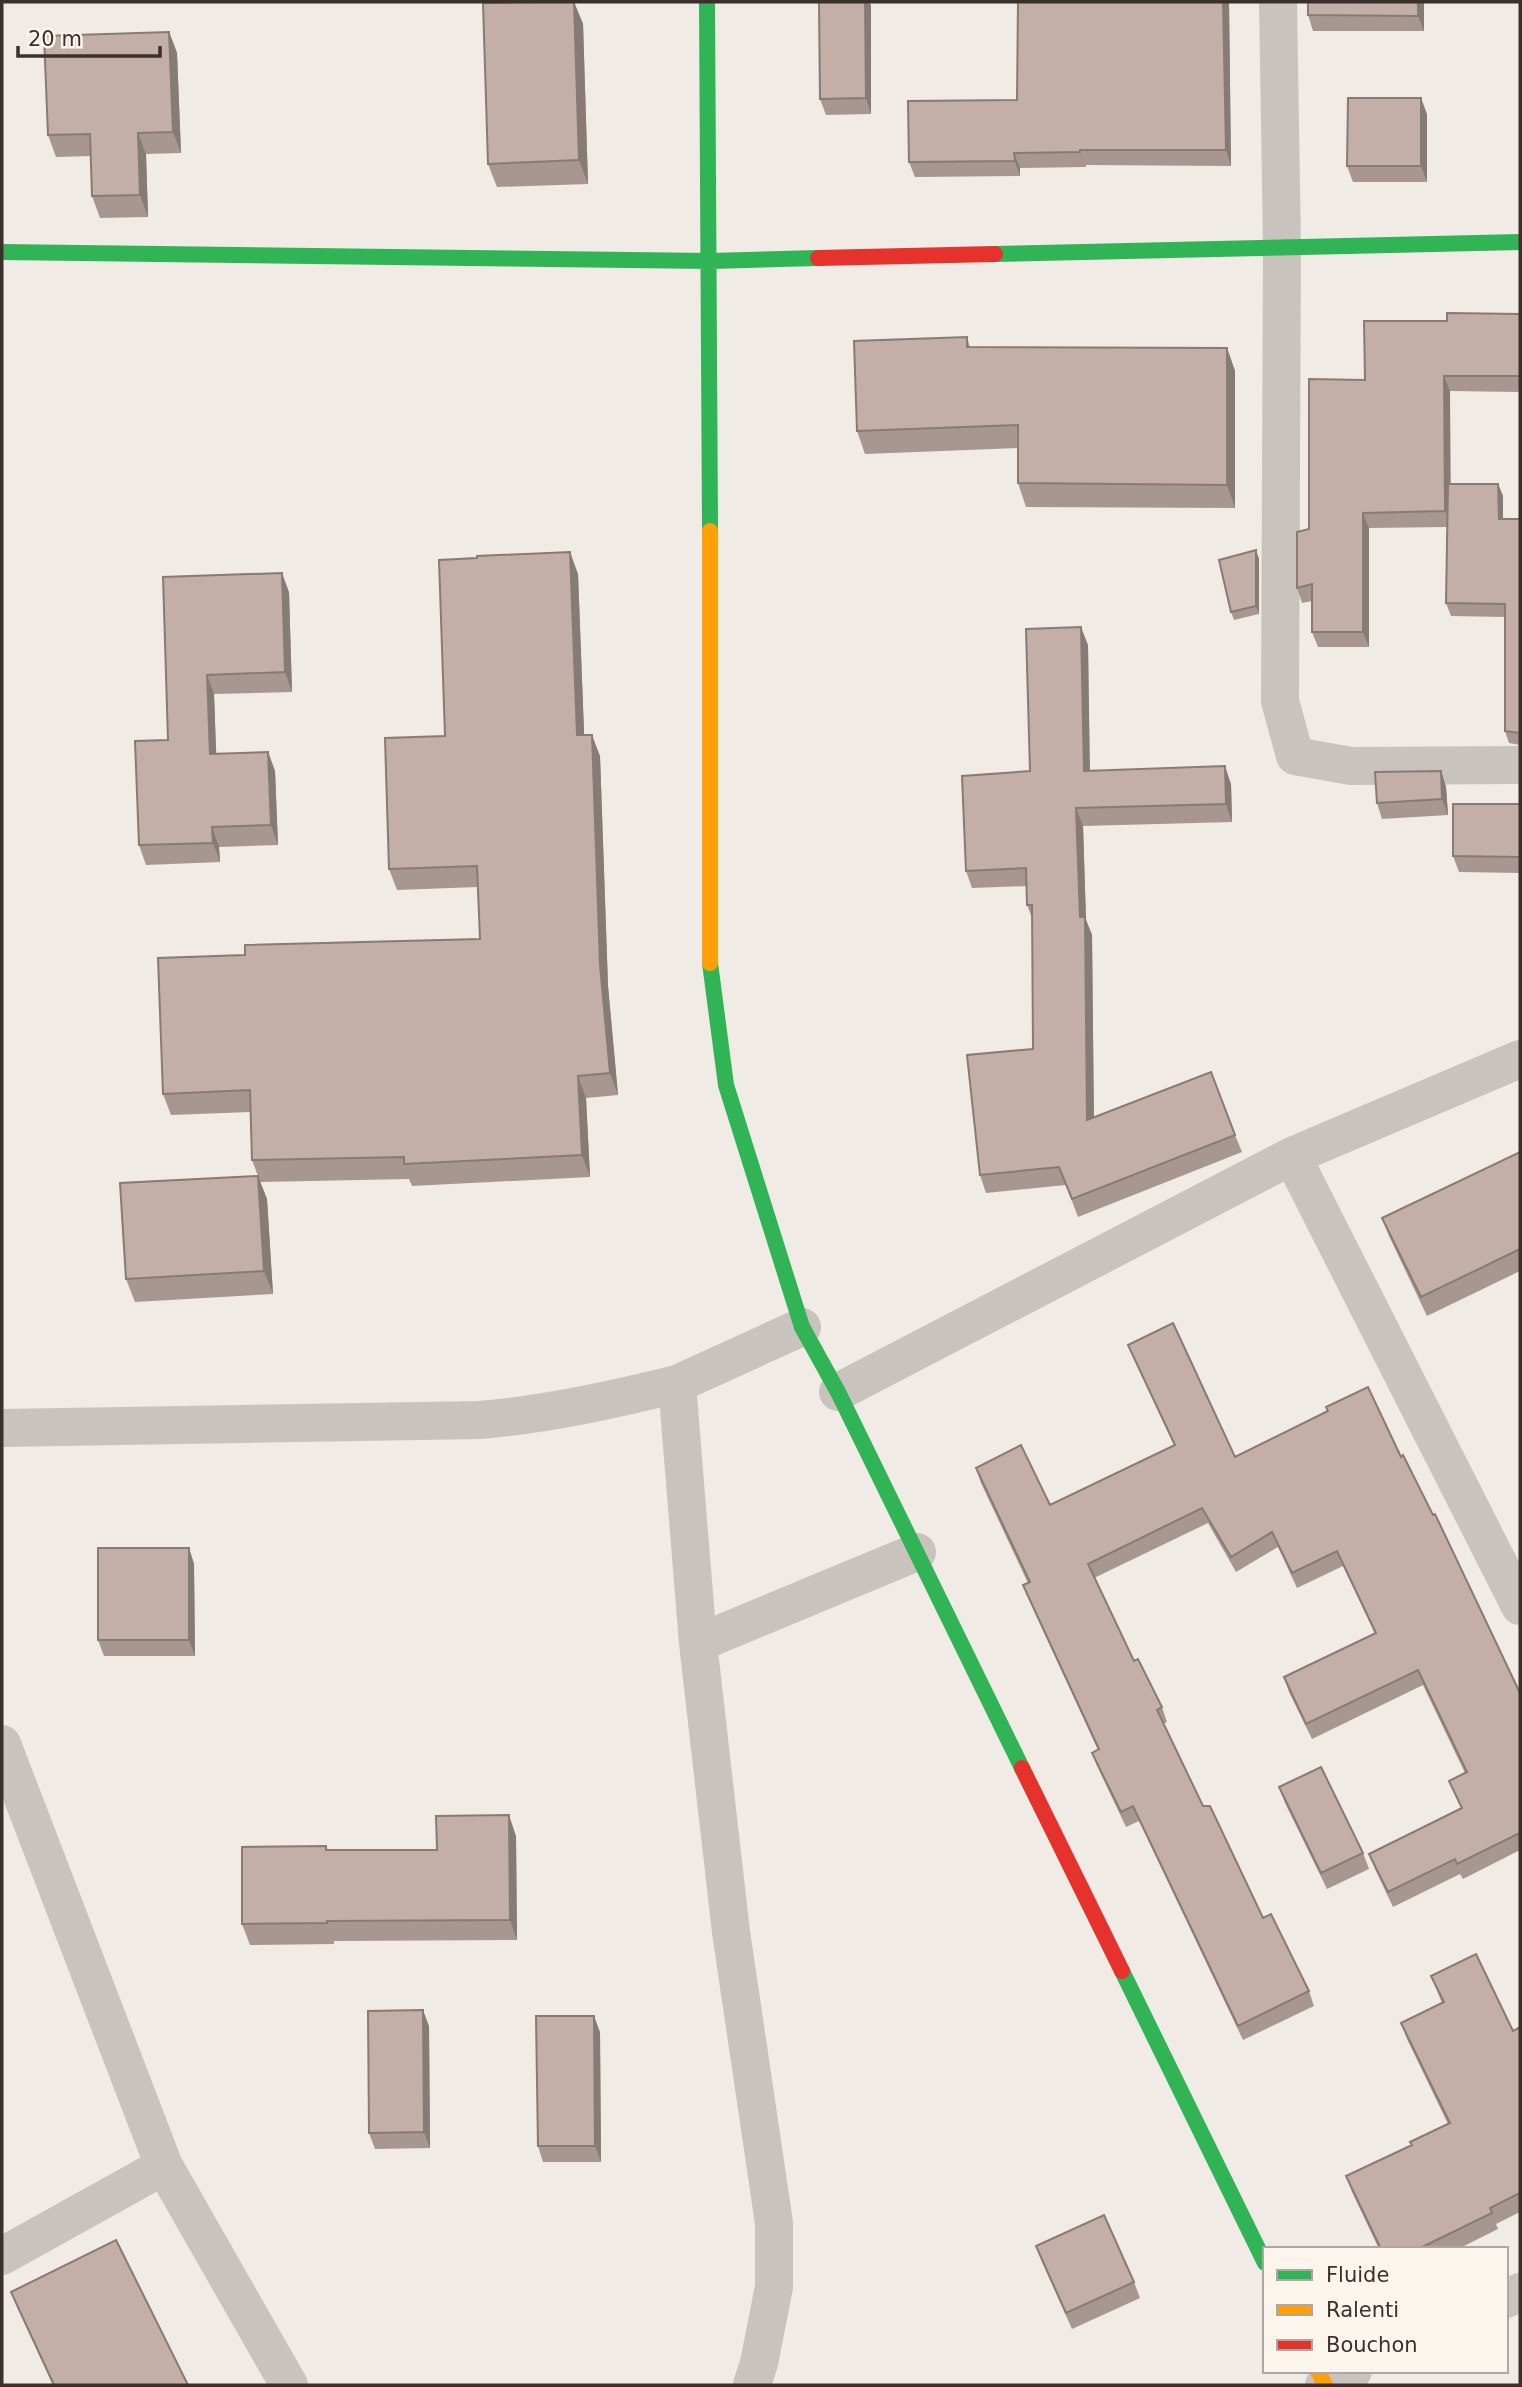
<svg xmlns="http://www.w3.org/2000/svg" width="1522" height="2387" font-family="'DejaVu Sans',sans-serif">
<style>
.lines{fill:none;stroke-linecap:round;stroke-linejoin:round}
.street{stroke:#c9c3be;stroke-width:38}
.fast{stroke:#30b455;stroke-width:16}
.slow{stroke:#ff9f0a;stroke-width:16}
.jam{stroke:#e5322d;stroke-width:16}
.wall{fill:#a89690}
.shaded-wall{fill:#887a75}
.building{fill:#c3afa7;stroke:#887a75;stroke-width:2}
</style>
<rect width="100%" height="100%" fill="#f0ebe5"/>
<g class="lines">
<path class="street" d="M 1278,2 L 1282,247 L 1280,701 L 1295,756 L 1351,766 L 1520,765
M 1292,1156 L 1520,1606
M 838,1392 L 1292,1156 L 1520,1059
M 2,1428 L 480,1420 C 548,1414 612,1400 677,1384
M 698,1643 L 917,1552
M 2,1744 L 164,2166 L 289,2385
M 2,2256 L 164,2166
M 1506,2299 L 1520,2292
M 752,2385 L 759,2363 L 774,2287 L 774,2223 L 731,1932 L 698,1643 L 677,1384 L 802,1327
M 1324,2385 L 1353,2371"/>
<path class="fast" d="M 707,2 L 710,531
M 2,252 L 710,261 L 818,258
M 995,254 L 1520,242
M 710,963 L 726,1085 L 802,1327 L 838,1392 L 1022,1768
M 1122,1971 L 1265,2263"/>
<path class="slow" d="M 710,531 L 710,963
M 1318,2371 L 1325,2385"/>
<path class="jam" d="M 818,258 L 995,254
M 1022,1768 L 1122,1971"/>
</g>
<path class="wall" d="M 574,2 L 583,24 L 588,184 L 497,187 L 488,164 Z
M 1018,2 L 1229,2 L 1231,166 L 1086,165 L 1086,167 L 1020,168 L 1020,176 L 915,177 L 909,162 L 1017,100 Z
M 1308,2 L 1424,2 L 1424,31 L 1313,31 L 1308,15 Z
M 871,5 L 871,114 L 826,115 L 820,99 Z
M 169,32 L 177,53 L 181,153 L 146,154 L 148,217 L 100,218 L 92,196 L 91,156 L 56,157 L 48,135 Z
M 1427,114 L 1427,182 L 1353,182 L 1347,166 Z
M 1520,314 L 1520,392 L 1450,391 L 1450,484 L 1498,484 L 1503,496 L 1503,519 L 1520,519 L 1520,745 L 1509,743 L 1505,731 L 1505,617 L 1451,616 L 1446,603 L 1447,527 L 1369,528 L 1369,647 L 1318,647 L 1312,632 L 1312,601 L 1302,603 L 1297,588 L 1309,529 L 1365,380 L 1447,321 Z
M 967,337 L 970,347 L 1227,348 L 1235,371 L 1235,508 L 1026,507 L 1018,483 L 1018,448 L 865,454 L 857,431 Z
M 1256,550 L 1259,559 L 1259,614 L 1234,620 L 1231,612 Z
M 578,574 L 584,735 L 600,756 L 608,986 L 618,1095 L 586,1098 L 590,1177 L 412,1186 L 409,1179 L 260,1182 L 267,1199 L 273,1294 L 135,1302 L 126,1279 L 258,1176 L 252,1160 L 250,1112 L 171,1115 L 163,1094 L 245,955 L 480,939 L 478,887 L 397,890 L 389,869 L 445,736 Z
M 163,577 L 289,592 L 292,692 L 214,694 L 216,754 L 268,752 L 275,771 L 278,845 L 219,847 L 220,862 L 146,865 L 139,845 L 168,740 Z
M 1088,645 L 1090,771 L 1231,784 L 1232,822 L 1083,826 L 1086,920 L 1092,935 L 1094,1117 L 1235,1135 L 1242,1152 L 1078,1217 L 1066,1185 L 986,1193 L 980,1175 L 1033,1049 L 1032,918 L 1027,905 L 1027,886 L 972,888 L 966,871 L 1030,771 Z
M 1441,771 L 1446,787 L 1448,815 L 1382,819 L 1377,803 Z
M 1520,804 L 1520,873 L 1459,872 L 1453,856 Z
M 1520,1152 L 1520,1271 L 1427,1316 L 1389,1236 L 1382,1218 Z
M 1128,1345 L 1235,1457 L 1401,1457 L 1520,1693 L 1520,1850 L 1463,1879 L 1460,1874 L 1393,1907 L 1375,1869 L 1369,1854 L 1461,1808 L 1449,1781 L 1465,1773 L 1423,1685 L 1312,1739 L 1289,1692 L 1284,1677 L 1375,1634 L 1343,1566 L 1297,1588 L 1278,1547 L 1236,1572 L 1208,1523 L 1094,1578 L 1134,1661 L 1162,1707 L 1167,1722 L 1163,1724 L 1203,1806 L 1263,1918 L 1309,1991 L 1314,2006 L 1243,2040 L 1139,1821 L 1126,1827 L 1098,1768 L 1092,1753 L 1098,1750 L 1029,1600 L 1023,1585 L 1028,1583 L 981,1483 L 976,1468 L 1050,1505 L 1174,1445 L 1134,1359 Z
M 189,1548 L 194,1564 L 195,1656 L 104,1656 L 98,1640 Z
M 1279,1787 L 1363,1853 L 1369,1869 L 1327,1889 L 1285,1803 Z
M 516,1836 L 517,1940 L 334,1941 L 334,1944 L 250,1945 L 242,1924 L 326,1846 L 328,1850 L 437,1850 Z
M 1431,1976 L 1513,2031 L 1520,2027 L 1520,2212 L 1496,2224 L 1498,2229 L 1458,2249 L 1379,2249 L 1352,2192 L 1346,2176 L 1411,2145 L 1448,2124 L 1407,2039 L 1401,2023 L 1442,2003 Z
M 429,2026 L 430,2148 L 375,2149 L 369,2133 Z
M 600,2032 L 601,2162 L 543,2162 L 538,2146 Z
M 1036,2246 L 1134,2282 L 1140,2298 L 1072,2329 L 1042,2262 Z
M 11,2292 L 188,2385 L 53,2385 L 17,2307 Z"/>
<path class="shaded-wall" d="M 574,2 L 583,24 L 588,184 L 579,160 Z
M 865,2 L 869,2 L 871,5 L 871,114 L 866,98 Z
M 1223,2 L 1229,2 L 1231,166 L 1226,150 Z
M 1418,2 L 1424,2 L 1424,31 L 1418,16 Z
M 169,32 L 177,53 L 181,153 L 173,132 Z
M 1421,98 L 1427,114 L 1427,182 L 1421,166 Z
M 138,133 L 146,154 L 148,217 L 140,195 Z
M 1014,153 L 1020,168 L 1020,176 L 1015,161 Z
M 1227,348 L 1235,371 L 1235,508 L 1227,485 Z
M 1444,376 L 1450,391 L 1451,527 L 1445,511 Z
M 1498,484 L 1503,496 L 1503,531 L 1499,519 Z
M 1363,513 L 1369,528 L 1369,647 L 1363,632 Z
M 1256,550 L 1259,559 L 1259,614 L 1256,606 Z
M 570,552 L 578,574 L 585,757 L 577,735 Z
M 282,573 L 289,592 L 292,692 L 285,672 Z
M 1081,627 L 1088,645 L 1090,789 L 1084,771 Z
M 207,675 L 214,694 L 217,774 L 210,754 Z
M 592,735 L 600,756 L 608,986 L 618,1095 L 610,1073 L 600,965 Z
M 268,752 L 275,771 L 278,845 L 271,825 Z
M 1225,766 L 1231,784 L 1232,822 L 1226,804 Z
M 1441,771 L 1446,787 L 1448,815 L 1442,799 Z
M 1076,808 L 1083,826 L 1086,920 L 1092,935 L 1094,1138 L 1087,1120 Z
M 212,827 L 219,847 L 220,862 L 213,843 Z
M 578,1076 L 586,1098 L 590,1177 L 582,1155 Z
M 258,1176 L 267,1199 L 273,1294 L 264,1271 Z
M 189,1548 L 194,1564 L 195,1656 L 189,1640 Z
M 509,1815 L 516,1836 L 517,1940 L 510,1920 Z
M 423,2010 L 429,2026 L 430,2148 L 424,2132 Z
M 594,2016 L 600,2032 L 601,2162 L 595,2146 Z"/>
<path class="building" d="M 543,2 L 574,2 L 579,160 L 488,164 L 483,3 Z
M 819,2 L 865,2 L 866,98 L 820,99 Z
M 1018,2 L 1223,2 L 1226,150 L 1080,150 L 1080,152 L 1014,153 L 1015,161 L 909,162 L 908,101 L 1017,100 Z
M 1308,2 L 1418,2 L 1418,16 L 1308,15 Z
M 169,32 L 173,132 L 138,133 L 140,195 L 92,196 L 90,134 L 48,135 L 44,36 Z
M 1348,98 L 1421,98 L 1421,166 L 1347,166 Z
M 1447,313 L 1520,314 L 1520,376 L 1444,376 L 1445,511 L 1363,513 L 1363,632 L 1312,632 L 1312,584 L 1297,588 L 1297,532 L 1309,529 L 1309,379 L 1365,380 L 1364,321 L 1447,321 Z
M 967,337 L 967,347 L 1227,348 L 1227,485 L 1018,483 L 1018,425 L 857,431 L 854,341 Z
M 1448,484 L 1498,484 L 1499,519 L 1520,519 L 1520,733 L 1505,731 L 1505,604 L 1446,603 Z
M 1256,550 L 1256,606 L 1231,612 L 1219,560 Z
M 570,552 L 577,735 L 592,735 L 600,965 L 610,1073 L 578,1076 L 582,1155 L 404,1164 L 404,1157 L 252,1160 L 250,1090 L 163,1094 L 158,958 L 245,955 L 245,945 L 480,939 L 477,866 L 389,869 L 385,738 L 445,736 L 439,560 L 477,558 L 477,556 Z
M 282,573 L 285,672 L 207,675 L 210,754 L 268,752 L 271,825 L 212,827 L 213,843 L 139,845 L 135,741 L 168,740 L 163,577 Z
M 1081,627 L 1084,771 L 1225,766 L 1226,804 L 1076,808 L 1080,917 L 1085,917 L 1087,1120 L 1211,1072 L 1235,1135 L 1072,1199 L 1059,1167 L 980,1175 L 967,1055 L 1033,1049 L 1032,905 L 1027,905 L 1026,868 L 966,871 L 962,776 L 1030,771 L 1026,629 Z
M 1441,771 L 1442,799 L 1377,803 L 1375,772 Z
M 1453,804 L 1520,804 L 1520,857 L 1453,856 Z
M 1520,1152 L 1520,1249 L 1421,1297 L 1382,1218 Z
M 258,1176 L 264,1271 L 126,1279 L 120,1183 Z
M 1173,1323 L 1235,1457 L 1328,1411 L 1326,1407 L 1368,1387 L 1401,1457 L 1403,1455 L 1433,1515 L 1435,1514 L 1520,1693 L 1520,1833 L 1457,1864 L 1455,1859 L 1388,1892 L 1369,1854 L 1462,1808 L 1449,1781 L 1467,1772 L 1418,1670 L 1306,1724 L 1284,1677 L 1376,1633 L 1337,1551 L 1292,1573 L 1272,1532 L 1231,1557 L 1202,1508 L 1088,1564 L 1134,1661 L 1138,1659 L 1162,1707 L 1157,1710 L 1203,1806 L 1210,1806 L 1263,1918 L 1271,1914 L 1309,1991 L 1238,2026 L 1133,1806 L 1121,1812 L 1092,1753 L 1099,1749 L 1023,1585 L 1030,1582 L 976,1468 L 1021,1445 L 1050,1505 L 1175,1445 L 1128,1345 Z
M 98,1548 L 189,1548 L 189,1640 L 98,1640 Z
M 1321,1767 L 1363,1853 L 1321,1873 L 1279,1787 Z
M 509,1815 L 510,1920 L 327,1921 L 327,1923 L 242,1924 L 242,1847 L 326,1846 L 326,1850 L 437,1850 L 436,1816 Z
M 1476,1954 L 1513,2031 L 1520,2027 L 1520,2193 L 1490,2208 L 1492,2213 L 1422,2247 L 1423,2249 L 1381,2249 L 1346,2176 L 1412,2145 L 1410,2142 L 1450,2123 L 1401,2023 L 1444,2002 L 1431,1976 Z
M 423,2010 L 424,2132 L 369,2133 L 368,2011 Z
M 536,2016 L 594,2016 L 595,2146 L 538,2146 Z
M 1104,2215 L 1134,2282 L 1066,2313 L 1036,2246 Z
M 116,2240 L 188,2385 L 54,2385 L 11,2292 Z"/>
<rect width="1522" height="2387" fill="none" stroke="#3b302b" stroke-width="7"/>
<rect x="1263" y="2247" width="245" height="126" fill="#fbf5ee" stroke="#aea6a0" stroke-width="2"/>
<rect x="1277" y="2270" width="35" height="10" fill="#30b455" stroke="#aea6a0" stroke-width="2"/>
<text x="1326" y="2282" font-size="21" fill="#3b302b">Fluide</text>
<rect x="1277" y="2305" width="35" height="10" fill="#ff9f0a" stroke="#aea6a0" stroke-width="2"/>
<text x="1326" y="2317" font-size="21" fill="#3b302b">Ralenti</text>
<rect x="1277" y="2340" width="35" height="10" fill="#e5322d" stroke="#aea6a0" stroke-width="2"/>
<text x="1326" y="2352" font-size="21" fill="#3b302b">Bouchon</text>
<path d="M18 46v10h142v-10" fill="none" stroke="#3b302b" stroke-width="3.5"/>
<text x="28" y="46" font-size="21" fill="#3b302b" stroke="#fbf5ee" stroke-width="5" paint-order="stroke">20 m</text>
</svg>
